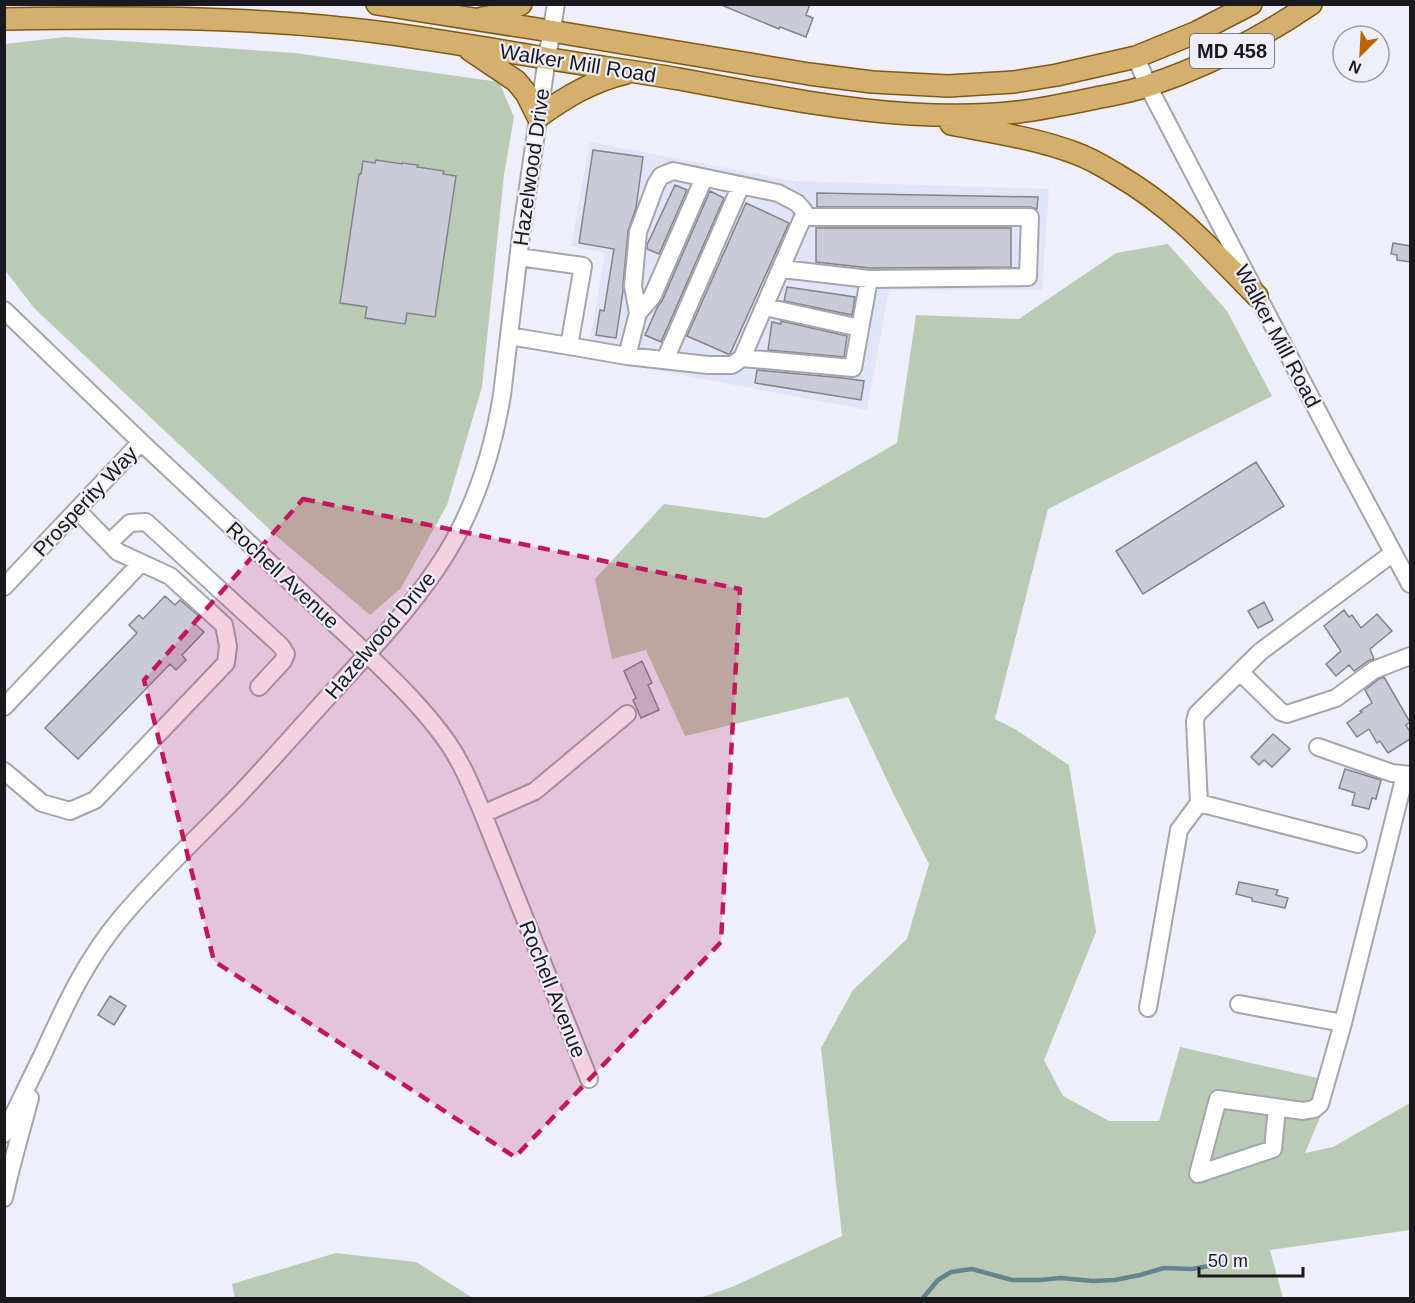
<svg xmlns="http://www.w3.org/2000/svg" width="1415" height="1303" font-family="Arial,sans-serif">
<style>
.built{fill:#e2e4f7}
.green{fill:#bacab5}
.lines{fill:none;stroke-linecap:round;stroke-linejoin:round}
.stream{stroke:#668490;stroke-width:4.5}
.building{fill:#cacbd6;stroke:#82838d;stroke-width:1.5}
.minor-casing{stroke:#a4a5af;stroke-width:20}
.major-casing{stroke:#805912;stroke-width:24}
.minor{stroke:#fff;stroke-width:16}
.major{stroke:#d4b06d;stroke-width:21}
.marked{fill:#c2185b;fill-opacity:0.2;stroke:#c2185b;stroke-width:4.5;stroke-dasharray:12 8;stroke-linejoin:round}
.labels{text-anchor:middle;dominant-baseline:central;stroke-width:4.5;stroke-linejoin:round;paint-order:stroke}
.shield{fill:#eeeffa;stroke:#5a5a60;stroke-width:1.5}
.shield-label{font-size:20px;font-weight:bold;fill:#1a1a1e}
.street-label{font-size:21px;fill:#1a1a1e;stroke:#eeeffa}
</style>
<rect width="100%" height="100%" fill="#eeeffa"/>
<path class="built" d="M 590,142 L 794,181 L 1049,189 L 1042,290 L 889,290 L 867,410 L 587,357 L 605,253 L 571,246 Z"/>
<path class="green" d="M 65,37 L 295,53 L 499,82 L 514,117 L 504,175 L 482,387 L 447,505 L 401,588 L 370,615 L 281,540 L 34,308 L 5,270 L 5,44 Z
M 1168,244 L 1227,311 L 1272,396 L 1048,509 L 995,719 L 1015,729 L 1069,765 L 1096,932 L 1044,1060 L 1063,1096 L 1109,1121 L 1159,1121 L 1180,1047 L 1335,1082 L 1305,1153 L 1333,1147 L 1410,1103 L 1410,1230 L 1270,1250 L 1283,1298 L 699,1298 L 732,1287 L 842,1236 L 821,1048 L 853,990 L 907,939 L 929,864 L 893,793 L 848,697 L 685,736 L 646,650 L 612,659 L 595,579 L 664,504 L 766,518 L 897,443 L 916,315 L 1019,319 L 1116,253 Z
M 336,1253 L 416,1262 L 473,1298 L 235,1298 L 232,1284 Z"/>
<g class="lines">
<path class="stream" d="M 923,1298 L 938,1280 L 951,1272 L 972,1269 L 1012,1280 L 1040,1280 L 1061,1278 L 1093,1281 L 1115,1280 L 1140,1275 L 1164,1268 L 1192,1269 L 1224,1263"/>
</g>
<path class="building" d="M 719,4 L 810,4 L 806,15 L 813,18 L 806,37 L 780,27 L 779,29 Z
M 593,150 L 643,157 L 636,208 L 628,231 L 623,285 L 623,291 L 616,338 L 596,335 L 600,310 L 604,311 L 614,249 L 579,243 Z
M 376,160 L 402,164 L 402,163 L 418,165 L 417,167 L 444,171 L 443,174 L 456,176 L 435,317 L 407,313 L 405,324 L 365,318 L 367,307 L 340,303 L 359,174 L 361,174 L 363,161 L 375,163 Z
M 675,185 L 687,190 L 659,254 L 647,249 L 647,245 Z
M 710,191 L 724,198 L 661,342 L 645,335 L 658,306 L 662,301 Z
M 817,193 L 1038,197 L 1037,209 L 1030,207 L 817,207 Z
M 746,203 L 789,223 L 730,354 L 728,354 L 687,336 Z
M 816,228 L 1011,228 L 1011,267 L 870,268 L 816,262 Z
M 1393,243 L 1410,246 L 1410,262 L 1397,260 L 1397,255 L 1391,254 Z
M 787,287 L 855,297 L 852,315 L 784,301 Z
M 781,321 L 847,336 L 844,357 L 768,350 L 772,322 L 781,324 Z
M 757,370 L 843,378 L 864,381 L 861,400 L 755,383 Z
M 1256,462 L 1284,506 L 1143,594 L 1116,551 Z
M 165,596 L 175,605 L 180,600 L 200,617 L 194,623 L 204,632 L 182,655 L 186,660 L 176,670 L 170,664 L 78,759 L 45,728 L 137,633 L 129,625 L 139,615 L 143,619 Z
M 1264,602 L 1273,620 L 1258,628 L 1248,611 Z
M 1344,610 L 1349,617 L 1352,615 L 1361,628 L 1377,614 L 1392,631 L 1370,649 L 1374,659 L 1368,661 L 1354,671 L 1349,665 L 1336,676 L 1326,664 L 1341,651 L 1324,626 Z
M 642,661 L 652,683 L 648,685 L 659,710 L 641,718 L 633,700 L 636,698 L 624,671 Z
M 1384,677 L 1410,722 L 1406,725 L 1410,732 L 1410,739 L 1388,753 L 1380,741 L 1377,743 L 1369,729 L 1357,737 L 1347,723 L 1362,712 L 1360,711 L 1372,703 L 1365,690 L 1379,679 Z
M 1273,734 L 1290,749 L 1272,767 L 1264,760 L 1259,765 L 1251,757 Z
M 1345,769 L 1381,780 L 1376,799 L 1372,798 L 1369,809 L 1352,805 L 1355,793 L 1339,788 Z
M 1239,882 L 1278,890 L 1276,895 L 1288,898 L 1285,908 L 1252,901 L 1252,898 L 1236,894 Z
M 110,996 L 126,1006 L 114,1025 L 98,1015 Z"/>
<g class="lines">
<defs>
<path id="minor" d="M 1136,57 L 1148,86 L 1337,448 L 1410,584
M 782,269 L 869,279 L 1028,277 L 1030,217 L 803,217
M 765,307 L 860,328
M 4,310 L 141,442 L 367,654 C 396,682 425,710 448,743 C 463,765 473,790 483,814 L 589,1079
M 638,313 L 652,297 L 704,178
M 509,336 L 569,346 L 583,266 L 519,257
M 569,346 L 627,356 L 708,365 L 732,365 L 742,358 L 803,217 L 804,211 L 797,203 L 778,193 L 673,171 L 661,176 L 656,184 L 638,232 L 633,286 L 638,313 L 627,356
M 742,358 L 853,368 L 869,279
M 665,360 L 741,185
M 109,543 L 130,523 L 146,522 L 281,646 L 286,654 L 283,661 L 259,687
M 4,587 L 141,442
M 1240,672 L 1281,712 L 1287,714 L 1336,698 L 1374,670 L 1410,656
M 4,707 L 141,563
M 1318,747 L 1392,773 L 1410,775
M 4,771 L 42,803 L 70,811 L 95,800 L 226,663 L 228,646 L 224,625 L 170,576 L 118,552 L 77,510
M 1199,803 L 1358,844
M 483,814 L 535,791 L 627,714
M 1239,1004 L 1343,1023 L 1405,775
M 1148,1008 L 1179,830 L 1199,803 L 1195,721 L 1197,714 L 1260,652 L 1393,553
M 1277,1108 L 1273,1149 L 1198,1174 L 1218,1099 L 1303,1111 L 1314,1109 L 1320,1104 L 1343,1023
M 4,1134 C 17,1108 29,1082 42,1056 C 65,1006 85,961 121,918 C 157,875 198,837 237,797 C 271,761 304,723 338,686 C 373,648 408,611 437,568 C 472,517 492,456 502,395 L 521,235 L 547,58 L 556,4
M 4,1198 L 11,1168 L 30,1098"/>
<path id="major" d="M 377,4 L 563,33 L 809,74 L 872,82 L 948,86 L 1014,82 L 1057,75 L 1136,57 L 1197,32 L 1251,4
M 482,18 L 498,15 L 521,4
M 4,19 C 134,17 264,16 393,34 C 442,41 491,49 539,57 C 586,65 632,71 679,79 C 755,93 833,109 911,114 C 946,116 983,116 1018,112 C 1043,109 1067,104 1091,99 C 1110,95 1131,92 1150,85 C 1207,66 1261,38 1311,4
M 470,50 L 516,81 L 526,93 L 538,117 C 566,97 592,81 626,73
M 951,124 C 992,132 1035,138 1075,153 C 1089,158 1103,166 1116,174 C 1173,207 1211,249 1257,296"/>
</defs>
<use href="#minor" class="minor-casing"/>
<use href="#major" class="major-casing"/>
<use href="#minor" class="minor"/>
<use href="#major" class="major"/>
</g>
<path class="marked" d="M 303,499 L 740,589 L 721,942 L 515,1157 L 214,961 L 144,680 Z"/>
<g class="labels">
<rect class="shield" x="1190" y="34" width="84" height="34" rx="4.5"/>
<g class="shield-label">
<text x="1232" y="51">MD 458</text>
</g>
<g class="street-label">
<text transform="translate(578 63) rotate(9)">Walker Mill Road</text>
<text transform="translate(531 167) rotate(-82)">Hazelwood Drive</text>
<text transform="translate(1278 336) rotate(62)">Walker Mill Road</text>
<text transform="translate(85 501) rotate(-47)">Prosperity Way</text>
<text transform="translate(283 575) rotate(43)">Rochell Avenue</text>
<text transform="translate(380 635) rotate(-50)">Hazelwood Drive</text>
<text transform="translate(553 989) rotate(68)">Rochell Avenue</text>
</g>
</g>
<rect width="1415" height="1303" fill="none" stroke="#1a1a1e" stroke-width="12"/>
<g transform="translate(1361 54) rotate(204)"><circle r="28" fill="#eeeffa" stroke="#999aa2" stroke-width="1.5"/>
<path d="M0-4.5L10 22L0 15L-10 22Z" fill="#bc6202"/>
<text y="-9" font-size="16" font-weight="bold" text-anchor="middle" fill="#1a1a1e">N</text>
</g>
<path d="M1199 1267v9h104v-9" fill="none" stroke="#1a1a1e" stroke-width="3"/>
<text x="1208" y="1267" font-size="18" fill="#1a1a1e" stroke="#eeeffa" stroke-width="4.5" paint-order="stroke">50 m</text>
</svg>
